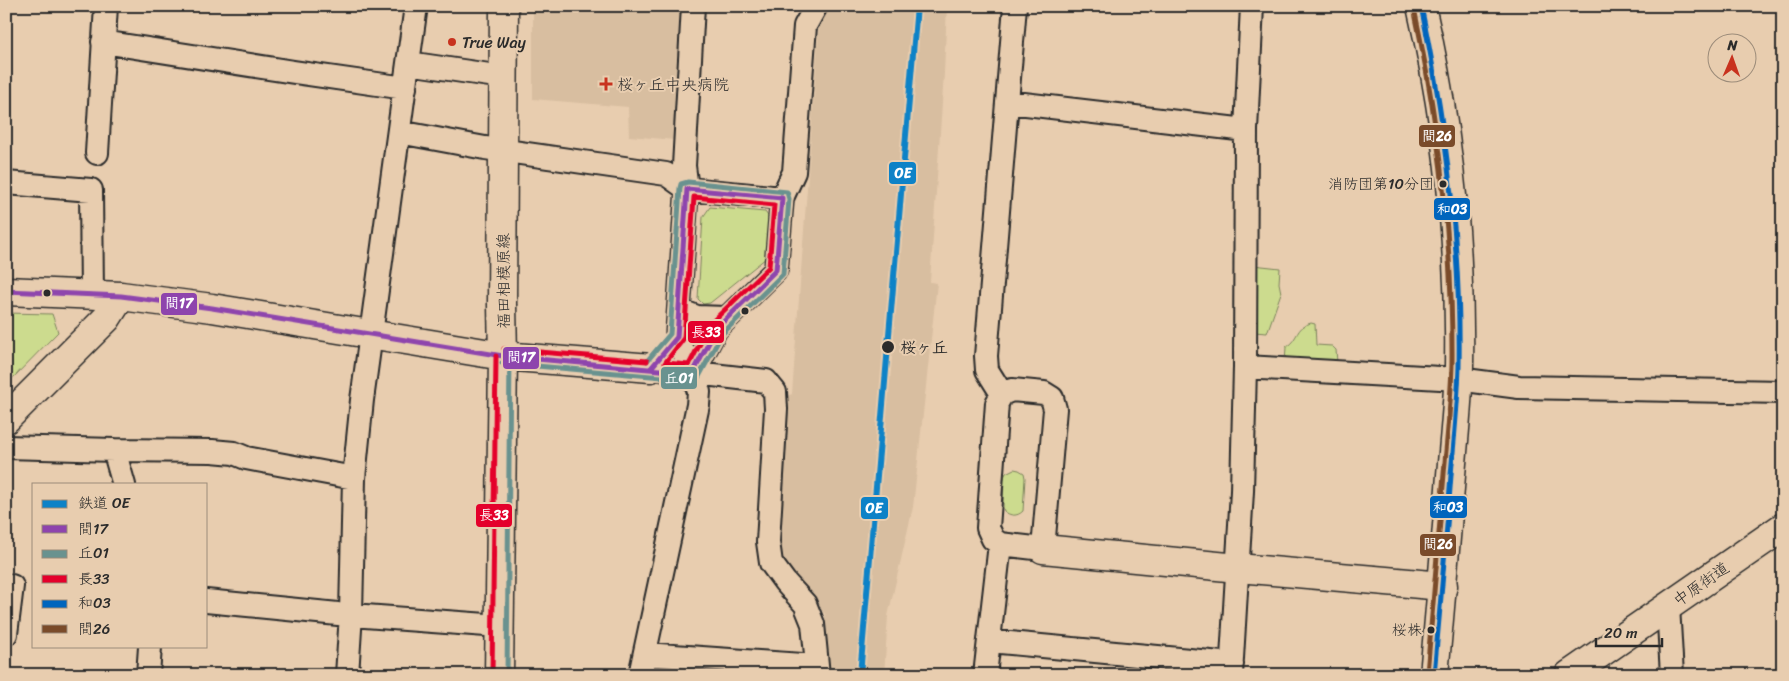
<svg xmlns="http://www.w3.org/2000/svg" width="1789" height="681" font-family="Sriracha,'Klee One',sans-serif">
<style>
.built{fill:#d8bea0}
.green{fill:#ccdb8e;stroke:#7c835c}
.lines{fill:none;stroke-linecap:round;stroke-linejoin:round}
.minor-casing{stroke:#2b2b2b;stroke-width:26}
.tertiary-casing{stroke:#2b2b2b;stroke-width:31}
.primary-casing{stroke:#2b2b2b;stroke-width:31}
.trunk-casing{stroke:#2b2b2b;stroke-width:31}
.minor{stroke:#e8cdaf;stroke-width:22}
.tertiary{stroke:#e8cdaf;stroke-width:28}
.primary{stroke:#e8cdaf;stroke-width:28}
.trunk{stroke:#e8cdaf;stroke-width:28}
.bus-1-casing{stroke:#e8cdaf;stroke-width:9}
.bus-2-casing{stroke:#e8cdaf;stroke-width:9}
.bus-3-casing{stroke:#e8cdaf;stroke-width:9}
.bus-4-casing{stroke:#e8cdaf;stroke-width:9}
.bus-5-casing{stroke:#e8cdaf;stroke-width:9}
.bus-1{stroke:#8e44ad;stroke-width:5}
.bus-2{stroke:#69928f;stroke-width:5}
.bus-3{stroke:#e4002b;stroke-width:5}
.bus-4{stroke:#0065bd;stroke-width:5}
.bus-5{stroke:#7a4b2a;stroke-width:5}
.rail-1-casing{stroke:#e8cdaf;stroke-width:10}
.rail-1{stroke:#0d82c7;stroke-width:6}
.poi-dot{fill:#c8321e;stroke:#e8cdaf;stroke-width:2}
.bus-dot{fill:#2b2b2b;stroke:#e8cdaf;stroke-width:2}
.labels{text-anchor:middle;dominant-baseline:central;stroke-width:4;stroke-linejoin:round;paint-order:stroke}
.bus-label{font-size:15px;fill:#2b2b2b;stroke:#e8cdaf;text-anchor:end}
.poi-label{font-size:16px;fill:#2b2b2b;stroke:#e8cdaf;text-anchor:start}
.street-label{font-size:16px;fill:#2b2b2b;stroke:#e8cdaf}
.stop-label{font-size:16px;font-weight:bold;fill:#2b2b2b;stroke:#e8cdaf;text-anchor:start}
.line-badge{stroke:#e8cdaf;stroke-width:2}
.badge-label{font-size:14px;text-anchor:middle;font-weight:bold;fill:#fff}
</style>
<rect width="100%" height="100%" fill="#e8cdaf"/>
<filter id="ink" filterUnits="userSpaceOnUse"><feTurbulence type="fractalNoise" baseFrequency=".02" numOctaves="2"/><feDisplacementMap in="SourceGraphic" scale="10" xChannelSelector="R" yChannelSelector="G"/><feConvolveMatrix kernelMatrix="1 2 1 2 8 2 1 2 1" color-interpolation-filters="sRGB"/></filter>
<g filter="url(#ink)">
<path class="built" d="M 533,6 L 686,6 L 675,140 L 629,136 L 628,107 L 533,99 Z
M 829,6 L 947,6 L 944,73 L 930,282 L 937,283 L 913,507 L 888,616 L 884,675 L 826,675 L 825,614 L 783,567 L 778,547 L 783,398 L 792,394 L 819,25 Z"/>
<path class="green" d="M 710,207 L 765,212 L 768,216 L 766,258 L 710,303 L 703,304 L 698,299 L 703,217 Z
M 1253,265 L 1280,268 L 1279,283 L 1281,293 L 1267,333 L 1254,332 Z
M 6,313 L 52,314 L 58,332 L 6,385 Z
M 1311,323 L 1315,324 L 1316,345 L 1332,346 L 1336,350 L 1337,362 L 1285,363 L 1286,347 C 1299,339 1295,327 1311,323 Z
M 1014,469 L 1019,470 L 1024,473 L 1025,478 L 1023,511 C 1017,517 1010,516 1004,511 L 1003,507 L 1004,477 L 1006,473 Z"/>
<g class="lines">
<defs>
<path id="minor" d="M 416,6 L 408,63 L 503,77
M 103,42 L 294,72 L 405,88
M 1008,102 L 1246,130
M 399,132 L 485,148 L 666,174 L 687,189
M 97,153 L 106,6
M 6,183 L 91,190 L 92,295
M 687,189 L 684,166 L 693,6
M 679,310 L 697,317 L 726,318
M 1245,367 L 1458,379 L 1519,387 L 1783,392
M 651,368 L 766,381 L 775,392 L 776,409 L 768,542 L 771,563 L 785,582 L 805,604 L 813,624 L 818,675
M 693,373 L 716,329 L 776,270 L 782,198 L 794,172 L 805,26 L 816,6
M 1012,390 L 1044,393 L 1052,398 L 1055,409 L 1043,549 L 1000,544 L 993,539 L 988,528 L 997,403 L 1002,394 Z
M 1002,394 L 987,370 L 986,356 L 1015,6
M 6,447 L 114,450 L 124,485
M 114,450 L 212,451 L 234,453 L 246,458 L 354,478
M 6,585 L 12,586 L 6,634
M 206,601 L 338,614 L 500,626
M 1668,606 L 1672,675
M 989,641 L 1232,664
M 645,654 L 817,666
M 148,675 L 150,647
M 347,675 L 351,614 L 354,478 L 362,400 L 408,63
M 640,675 L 698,405 L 699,392 L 693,373 L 677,337 L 687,189 L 782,198
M 985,675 L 1000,544
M 1231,675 L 1242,491 L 1245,367 L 1246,130 L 1252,6"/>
<path id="tertiary" d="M 6,291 L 121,296 L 212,308 L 503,356 L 651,368
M 6,419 L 107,318 L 121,296
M 1043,549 L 1238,568 L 1443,586
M 499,675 L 503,356 L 502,305 L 504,6"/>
<path id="primary" d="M 1569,675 L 1783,527"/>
<path id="trunk" d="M 1421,6 C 1448,124 1461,245 1459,366 C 1458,402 1454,439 1451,475 C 1446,542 1440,608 1434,675"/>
</defs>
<use href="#minor" class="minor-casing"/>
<use href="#tertiary" class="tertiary-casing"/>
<use href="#primary" class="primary-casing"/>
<use href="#trunk" class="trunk-casing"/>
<use href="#minor" class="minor"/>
<use href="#tertiary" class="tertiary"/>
<use href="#primary" class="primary"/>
<use href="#trunk" class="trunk"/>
<defs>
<path id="bus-1" d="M 6,291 L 121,296 L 212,308 L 503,356 L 693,373
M 651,368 L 677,337 L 687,189 L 782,198
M 693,373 L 716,329 L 776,270 L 782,198"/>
<path id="bus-2" d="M 502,363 L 697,380 L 722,334 L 783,274 L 789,199 L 787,192 L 688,182 L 681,184 L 680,188 L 670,334 L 647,361
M 507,675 L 510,356"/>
<path id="bus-3" d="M 694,197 L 774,205 L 769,267 L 710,324 L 689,365 L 665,363 L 684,338 Z
M 504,349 L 647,361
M 492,675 L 496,356"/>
<path id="bus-4" d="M 1421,6 C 1446,125 1461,245 1459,366 C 1458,403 1454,439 1451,475 C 1446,542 1440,608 1434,675"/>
<path id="bus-5" d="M 1414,8 C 1439,125 1453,244 1452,365 C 1451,401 1447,438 1444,474 C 1438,541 1433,608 1427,674"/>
</defs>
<use href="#bus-1" class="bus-1-casing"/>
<use href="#bus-2" class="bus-2-casing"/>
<use href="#bus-3" class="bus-3-casing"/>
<use href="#bus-4" class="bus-4-casing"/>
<use href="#bus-5" class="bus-5-casing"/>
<use href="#bus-1" class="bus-1"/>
<use href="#bus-2" class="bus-2"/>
<use href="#bus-3" class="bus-3"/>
<use href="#bus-4" class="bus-4"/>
<use href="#bus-5" class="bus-5"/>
<defs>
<path id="rail-1" d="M 860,675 L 917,6"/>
</defs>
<use href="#rail-1" class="rail-1-casing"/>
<use href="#rail-1" class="rail-1"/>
</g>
</g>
<g class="poi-dot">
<circle cx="452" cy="42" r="5"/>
<path d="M603.5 76.5h5v5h5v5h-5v5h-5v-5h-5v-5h5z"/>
</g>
<g class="bus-dot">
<circle cx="1443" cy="184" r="4.5"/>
<circle cx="47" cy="293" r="4.5"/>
<circle cx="745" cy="311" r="4.5"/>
<circle cx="888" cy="347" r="7"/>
<circle cx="1431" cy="630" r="4.5"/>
</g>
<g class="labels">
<g class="bus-label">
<text x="1434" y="184">消防団第10分団</text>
<text x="1422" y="630">桜株</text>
</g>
<g class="poi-label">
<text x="462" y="42">True Way</text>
<text x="617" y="84">桜ヶ丘中央病院</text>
</g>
<g class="street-label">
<text transform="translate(503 281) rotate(-90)">福田相模原線</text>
<text transform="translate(1701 584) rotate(-35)">中原街道</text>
</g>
<g class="stop-label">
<text x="900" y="347">桜ヶ丘</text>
</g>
</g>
<g class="line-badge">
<rect x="1418" y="124" width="38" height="24" rx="5" fill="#7a4b2a"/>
<rect x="888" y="161" width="29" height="24" rx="5" fill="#0d82c7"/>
<rect x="1433" y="197" width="38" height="24" rx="5" fill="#0065bd"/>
<rect x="160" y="292" width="38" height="24" rx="5" fill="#8e44ad"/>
<rect x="687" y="320" width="38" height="24" rx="5" fill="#e4002b"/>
<rect x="502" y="346" width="38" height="24" rx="5" fill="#8e44ad"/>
<rect x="660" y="366" width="38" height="24" rx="5" fill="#69928f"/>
<rect x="1429" y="495" width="39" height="24" rx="5" fill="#0065bd"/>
<rect x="860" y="496" width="29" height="24" rx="5" fill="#0d82c7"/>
<rect x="475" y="503" width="38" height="25" rx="5" fill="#e4002b"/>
<rect x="1419" y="533" width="38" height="24" rx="5" fill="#7a4b2a"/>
</g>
<g class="badge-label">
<text x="1437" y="141">間26</text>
<text x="903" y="178">OE</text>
<text x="1452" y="214">和03</text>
<text x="179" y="308">間17</text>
<text x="706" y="337">長33</text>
<text x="521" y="362">間17</text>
<text x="679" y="383">丘01</text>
<text x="1448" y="512">和03</text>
<text x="874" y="513">OE</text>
<text x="494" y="520">長33</text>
<text x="1438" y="549">間26</text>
</g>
<rect width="1789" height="681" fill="none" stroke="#e8cdaf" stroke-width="25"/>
<rect x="12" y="12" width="1764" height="656" fill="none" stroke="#2b2b2b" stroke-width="2" filter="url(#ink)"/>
<rect x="32" y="483" width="175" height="165" fill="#e8cdaf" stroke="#9c8c7a"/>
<rect x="42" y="500" width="25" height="8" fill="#0d82c7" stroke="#9c8c7a"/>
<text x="78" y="508" font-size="15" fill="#2b2b2b">鉄道 OE</text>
<rect x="42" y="525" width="25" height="8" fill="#8e44ad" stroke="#9c8c7a"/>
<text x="78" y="534" font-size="15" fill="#2b2b2b">間17</text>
<rect x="42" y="550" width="25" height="8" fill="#69928f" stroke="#9c8c7a"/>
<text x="78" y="558" font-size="15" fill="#2b2b2b">丘01</text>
<rect x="42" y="575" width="25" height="8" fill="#e4002b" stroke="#9c8c7a"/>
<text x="78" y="584" font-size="15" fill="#2b2b2b">長33</text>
<rect x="42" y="600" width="25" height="8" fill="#0065bd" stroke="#9c8c7a"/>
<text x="78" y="608" font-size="15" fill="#2b2b2b">和03</text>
<rect x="42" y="625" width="25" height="8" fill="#7a4b2a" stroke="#9c8c7a"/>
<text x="78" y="634" font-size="15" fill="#2b2b2b">間26</text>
<g transform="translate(1732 58) rotate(2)"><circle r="24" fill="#e8cdaf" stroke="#9c8c7a"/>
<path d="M0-4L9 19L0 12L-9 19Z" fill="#c8321e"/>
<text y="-8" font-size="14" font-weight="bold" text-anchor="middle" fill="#2b2b2b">N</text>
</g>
<path d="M1596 638v8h66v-8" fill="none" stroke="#2b2b2b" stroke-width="2.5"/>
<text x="1604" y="638" font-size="15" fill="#2b2b2b" stroke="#e8cdaf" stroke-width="4" paint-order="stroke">20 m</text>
</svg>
